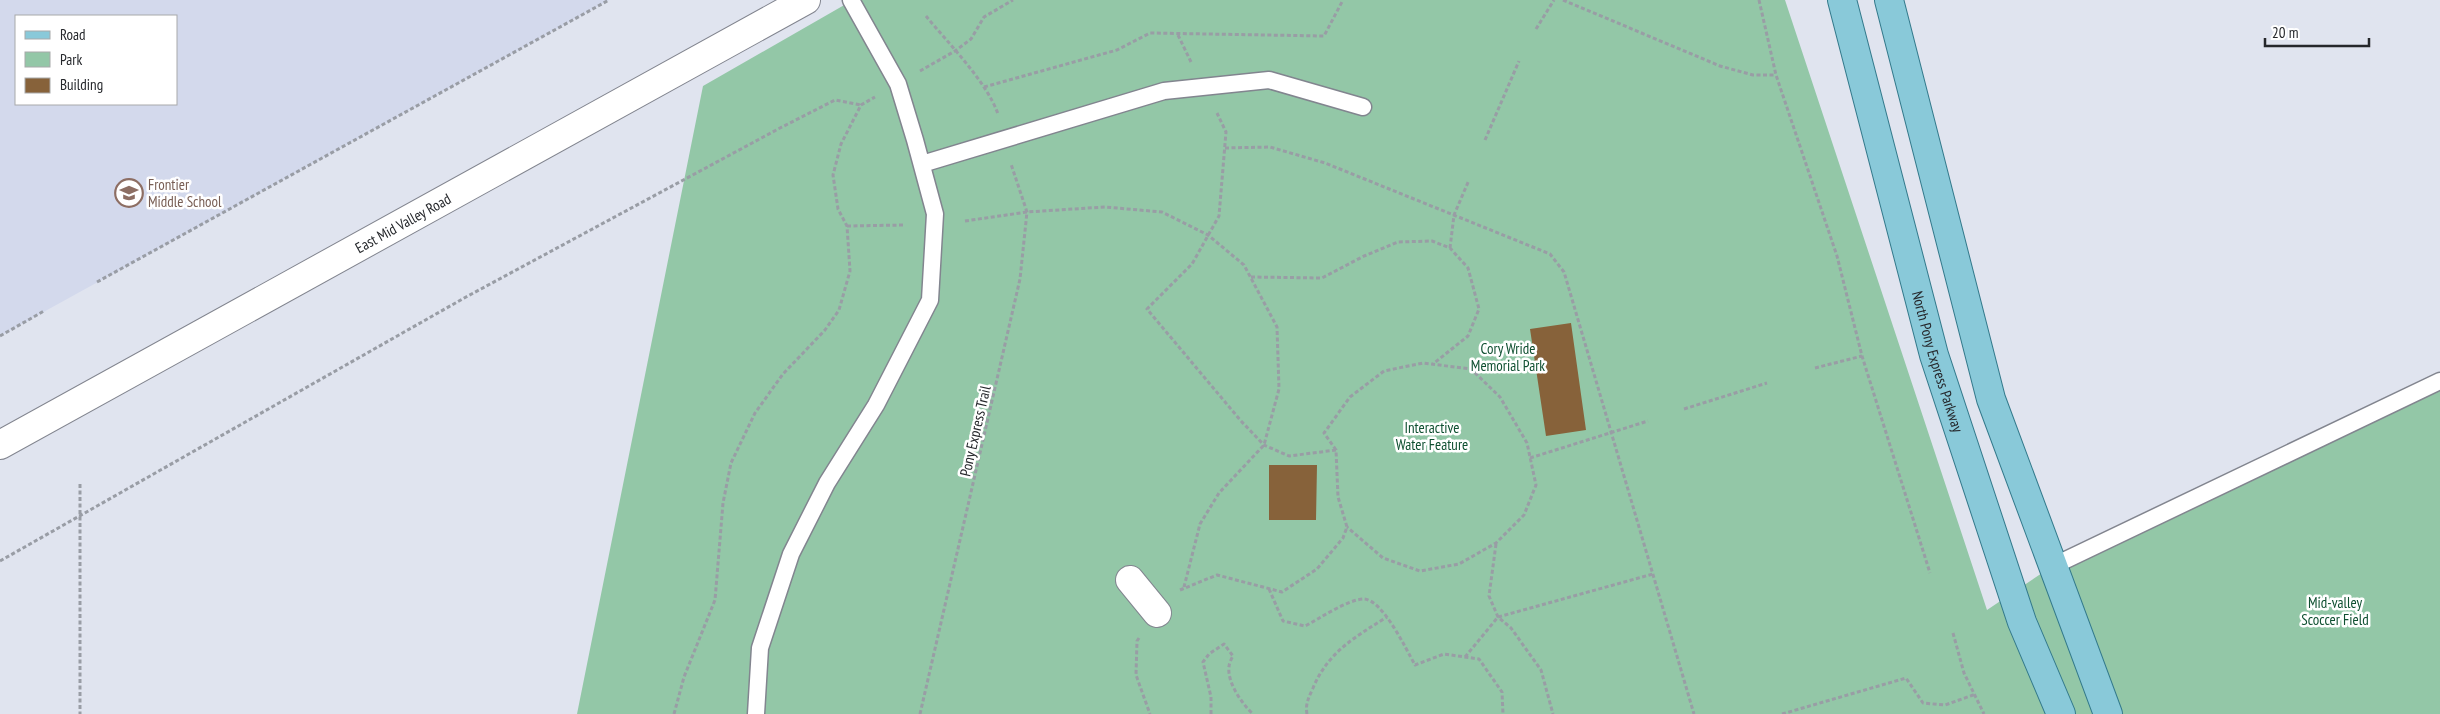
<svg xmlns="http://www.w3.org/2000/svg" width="2440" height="714" font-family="'PT Sans Narrow',sans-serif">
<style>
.built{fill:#d3d9ec;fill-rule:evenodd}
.green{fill:#93c7a7}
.building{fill:#87623a}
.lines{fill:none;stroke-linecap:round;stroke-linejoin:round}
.service-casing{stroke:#82858f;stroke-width:19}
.minor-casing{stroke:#82858f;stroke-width:30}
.tertiary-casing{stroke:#82858f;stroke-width:30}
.primary-casing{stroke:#33798b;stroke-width:30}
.path{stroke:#999da5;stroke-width:3;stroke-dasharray:4 2.5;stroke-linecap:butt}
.service{stroke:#fff;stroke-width:16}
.minor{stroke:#fff;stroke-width:28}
.tertiary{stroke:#fff;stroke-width:28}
.primary{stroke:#89c9d9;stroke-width:28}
.labels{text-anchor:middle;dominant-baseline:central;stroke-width:5;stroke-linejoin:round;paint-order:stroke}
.education-label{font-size:15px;fill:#785e54;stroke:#fff;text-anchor:start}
.street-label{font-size:15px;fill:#25272b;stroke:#fff}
.park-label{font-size:15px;fill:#0f5031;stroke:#fff}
</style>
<rect width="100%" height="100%" fill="#e0e4ef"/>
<path class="built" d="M 0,0 L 609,0 L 0,336 ZM 16,16 L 176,16 L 176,104 L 16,104 Z"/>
<path class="green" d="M 853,0 L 1785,0 L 1987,610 L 2051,567 L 2440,381 L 2440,714 L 577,714 L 703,86 Z"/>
<path class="building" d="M 1571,323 L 1586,430 L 1546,436 L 1530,329 Z
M 1269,465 L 1317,465 L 1316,520 L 1269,520 Z"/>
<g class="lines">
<defs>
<path id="service" d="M 922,164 L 1164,91 L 1269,80 L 1363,107
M 2051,567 L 2440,381
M 756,714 L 760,648 L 791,554 L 827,483 L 876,405 L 930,300 L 935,214 L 915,140 L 898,84 L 851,0"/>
<path id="minor" d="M 1130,580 L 1157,613"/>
<g id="tertiary">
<path id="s1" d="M 0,445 L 806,0"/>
</g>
<g id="primary">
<path id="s2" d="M 1842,0 L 1934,355 L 2022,622 L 2061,714"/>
<path d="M 1889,0 L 1991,399 L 2108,714"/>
</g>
</defs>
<use href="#service" class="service-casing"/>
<use href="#minor" class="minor-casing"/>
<use href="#tertiary" class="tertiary-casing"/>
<use href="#primary" class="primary-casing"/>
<path class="path" d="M 1563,0 L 1720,66 L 1753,75 L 1776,75
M 1759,0 L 1776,75 L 1837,256 L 1862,356 L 1930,573
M 926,16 C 948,43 987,82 998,114
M 1536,29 L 1554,0
M 1178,35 L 1191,62
M 920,71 L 955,51 L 971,39 L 984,17 L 1013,0
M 984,87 L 1117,50 L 1150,33 L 1324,36 L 1343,0
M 1485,140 L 1519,61
M 1225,148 L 1270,147 L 1325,163 L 1550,254 L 1564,272 L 1694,714
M 965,221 L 1027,212 L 1105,207 L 1162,212 L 1208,235 L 1244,265 L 1277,327 L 1279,389 L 1264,445 L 1219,493 L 1200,524 L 1184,587
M 847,226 L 904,225
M 1450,248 L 1454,215 L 1469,180
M 1251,277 L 1322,278 L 1364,256 L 1398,242 L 1432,241 L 1450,248 L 1468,268 L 1479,309 L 1468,336 L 1433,364
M 97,282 L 609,0
M 0,336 L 44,311
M 1815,368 L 1862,356
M 1684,409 L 1767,383
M 1336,450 L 1324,433 L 1350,397 L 1384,371 L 1423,363 L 1471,369 L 1500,397 L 1527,443 L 1536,485 L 1524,515 L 1496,543 L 1459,564 L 1420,571 L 1383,558 L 1347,527
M 1530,458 L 1648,421
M 80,484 L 80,714
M 1496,544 L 1489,596 L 1498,617 L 1511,628 L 1541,670 L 1553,714
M 0,561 L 466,297 L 780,128 L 835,100 L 861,105
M 1269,589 L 1283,621 L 1305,626 C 1319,619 1348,599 1364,599 C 1383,600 1406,649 1415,665 L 1444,654 L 1479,659 L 1502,692 L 1503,714
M 1180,590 L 1217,575 L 1282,592 L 1317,569 L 1343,538 L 1347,527 L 1338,497 L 1336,450 L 1289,456 L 1264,445 L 1241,421 L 1147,309 L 1192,264 L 1219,216 L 1226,132 L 1217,113
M 1953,633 L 1964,673 L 1984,714
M 1139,638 L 1137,641 L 1136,675 L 1150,714
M 1465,657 L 1498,617 L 1653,574
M 674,714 L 684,677 L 715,600 L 723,503 L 731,463 L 755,413 L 783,374 L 825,330 L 839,310 L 850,271 L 847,226 L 838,209 L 833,175 L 841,144 L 861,105 L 875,97
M 920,714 L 1020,279 L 1027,212 L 1011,164
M 1211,714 L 1211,697 L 1203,662 L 1209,654 L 1224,644 L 1233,656 C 1231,659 1229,664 1229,667 C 1227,683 1243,705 1253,714
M 1307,714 C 1305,704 1309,697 1313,688 C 1328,652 1355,637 1387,617
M 1782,714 L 1906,678 L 1923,703 L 1945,705 L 1976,694"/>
<use href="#service" class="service"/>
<use href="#minor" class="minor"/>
<use href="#tertiary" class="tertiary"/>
<use href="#primary" class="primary"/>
</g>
<defs>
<symbol id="school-ring" viewBox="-11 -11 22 22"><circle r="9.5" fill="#fff" stroke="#8d6e63" stroke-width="1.5"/><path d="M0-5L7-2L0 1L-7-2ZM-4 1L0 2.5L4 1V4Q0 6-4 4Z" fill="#8d6e63"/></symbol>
</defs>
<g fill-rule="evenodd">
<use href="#school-ring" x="113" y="177" width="32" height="32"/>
</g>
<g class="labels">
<g class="education-label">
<text x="148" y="184">Frontier<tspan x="148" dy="17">Middle School</tspan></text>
</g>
<g class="street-label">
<text stroke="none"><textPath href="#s1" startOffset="460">East Mid Valley Road</textPath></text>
<text stroke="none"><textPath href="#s2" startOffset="374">North Pony Express Parkway</textPath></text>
<text transform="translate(975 431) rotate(-77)">Pony Express Trail</text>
</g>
<g class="park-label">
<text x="1508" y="348">Cory Wride<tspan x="1508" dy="17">Memorial Park</tspan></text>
<text x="1432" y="427">Interactive<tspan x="1432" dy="17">Water Feature</tspan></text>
<text x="2335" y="602">Mid-valley<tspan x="2335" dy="17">Scoccer Field</tspan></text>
</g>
</g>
<rect x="15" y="15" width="162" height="90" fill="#ffffff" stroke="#a8a9aa"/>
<rect x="25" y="31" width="25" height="8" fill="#89c9d9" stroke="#a8a9aa"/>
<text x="60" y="40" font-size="15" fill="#25272b">Road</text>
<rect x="25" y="52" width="25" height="15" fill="#93c7a7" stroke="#a8a9aa"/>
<text x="60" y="65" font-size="15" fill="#25272b">Park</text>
<rect x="25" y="78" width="25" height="15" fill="#87623a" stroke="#a8a9aa"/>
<text x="60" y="90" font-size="15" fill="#25272b">Building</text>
<path d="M2265 38v8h104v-8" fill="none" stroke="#25272b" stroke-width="2.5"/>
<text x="2272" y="38" font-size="15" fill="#25272b" stroke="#ffffff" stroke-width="4" paint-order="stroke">20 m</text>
</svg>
